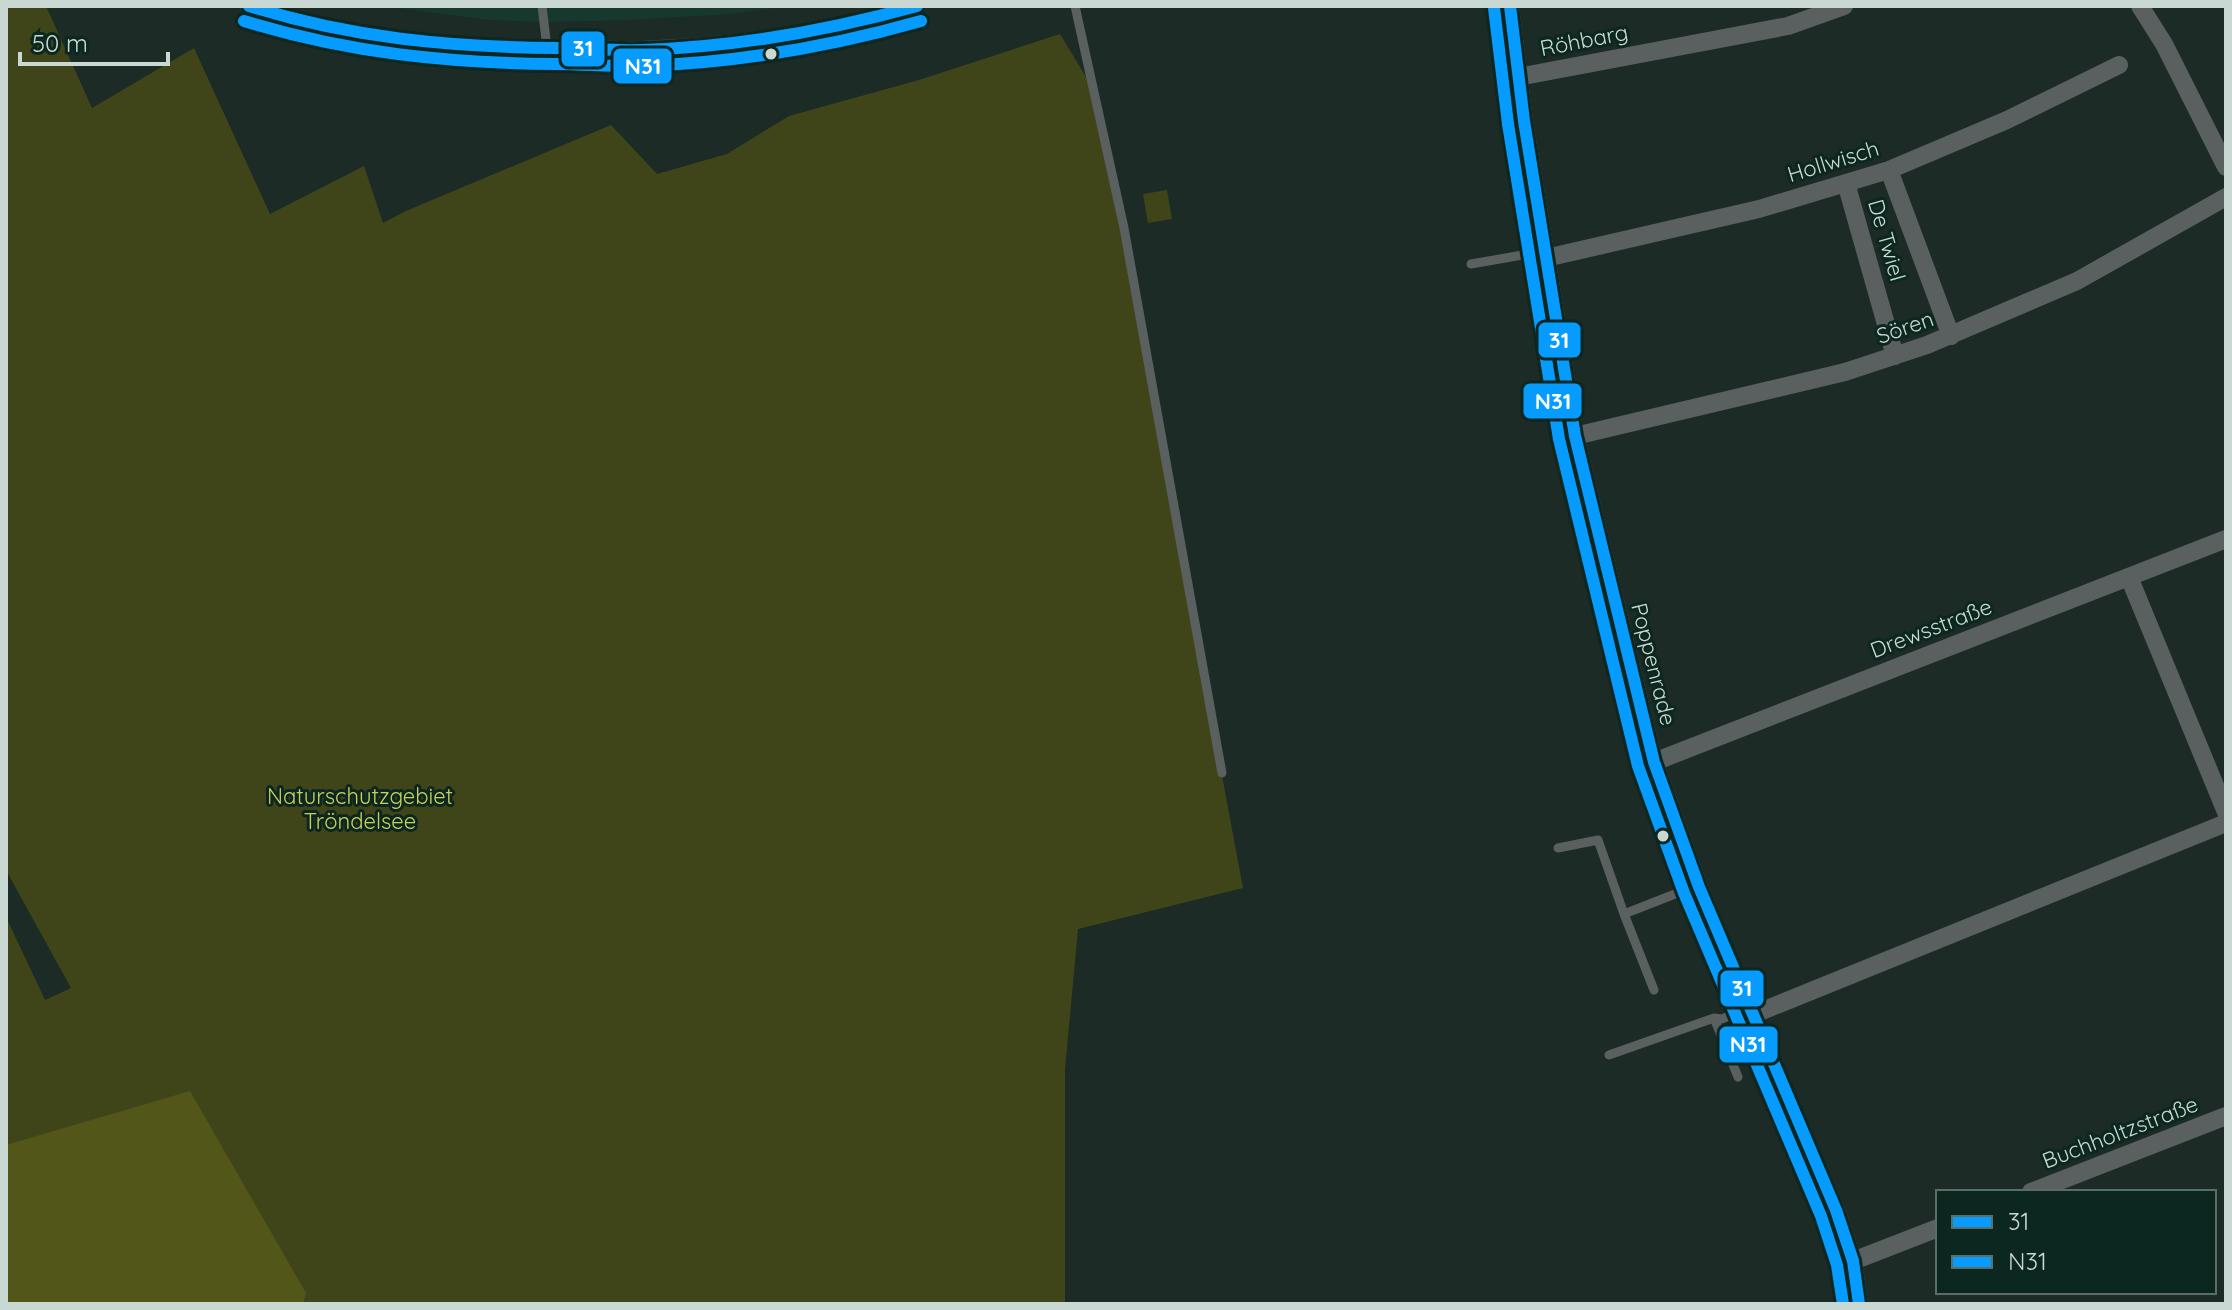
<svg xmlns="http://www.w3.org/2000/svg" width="2232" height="1310" font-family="Quicksand,sans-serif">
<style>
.built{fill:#17382e}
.green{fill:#404519}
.forest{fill:#525618}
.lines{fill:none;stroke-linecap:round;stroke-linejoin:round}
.lane{stroke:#5a605f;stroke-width:9}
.street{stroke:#5a605f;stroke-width:18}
.bus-1-casing{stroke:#0c271f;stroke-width:18}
.bus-2-casing{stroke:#0c271f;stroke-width:18}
.bus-1{stroke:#069cff;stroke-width:12}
.bus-2{stroke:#069cff;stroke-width:12}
.bus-dot{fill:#c9d8d2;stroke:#0c271f;stroke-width:3}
.labels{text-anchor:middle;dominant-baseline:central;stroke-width:6;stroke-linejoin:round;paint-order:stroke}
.street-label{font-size:22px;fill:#c9d8d2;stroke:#0c271f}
.park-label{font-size:22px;fill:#cad057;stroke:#0c271f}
.line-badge{stroke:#0c271f;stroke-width:3}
.badge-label{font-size:22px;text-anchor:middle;font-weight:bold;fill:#fff}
</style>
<rect width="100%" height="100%" fill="#1c2b26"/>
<path class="built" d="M 385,6 L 792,6 L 729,14 L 629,20 L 544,22 L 488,20 Z"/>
<path class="green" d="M 6,6 L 46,6 L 92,108 L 194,48 L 270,214 L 364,166 L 383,223 L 406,211 L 611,125 L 657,174 L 727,154 L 789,116 L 919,80 L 1060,34 L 1094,90 L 1243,888 L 1078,929 L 1065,1069 L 1065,1304 L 6,1304 L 6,917 L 45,1000 L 71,988 L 6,870 Z
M 1167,190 L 1172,219 L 1148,223 L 1143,194 Z"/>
<path class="forest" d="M 190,1091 L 306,1293 L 303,1304 L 6,1304 L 6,1145 Z"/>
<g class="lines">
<path class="lane" d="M 542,6 L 547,48
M 1075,6 L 1124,228 L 1222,773
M 1471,264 L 1545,251
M 1558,848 L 1598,840 L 1624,914
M 1654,990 L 1624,914 L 1698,885
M 1714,1018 L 1738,1077
M 1609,1055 L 1714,1018 L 1722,1019 L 1748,1007"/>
<path class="street" d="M 249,6 C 345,39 448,48 549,48 C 580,48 610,51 641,50 C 734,47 827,33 917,6
M 1510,6 L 1524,121 L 1575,436 L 1654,762 L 1699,887 L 1752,1015 L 1836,1210 L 1853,1261 L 1859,1304
M 2140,6 L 2164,44 L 2226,167
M 1518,77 L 1788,26 L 1844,6
M 1889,170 L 1951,336
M 1846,183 L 1895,356
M 1546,258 L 1759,209 L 1889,170 L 2007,120 L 2119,65
M 1575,436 L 1845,372 L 1927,345 L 2077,281 L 2226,197
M 2129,577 L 2226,812
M 1654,762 L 2226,539
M 1752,1015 L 2226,823
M 2031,1192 L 2226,1116
M 1853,1261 L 1938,1228"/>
<defs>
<path id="bus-1" d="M 249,6 C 351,38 449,47 556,48 C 584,48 612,51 641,50 C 735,47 827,31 917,6
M 1510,6 L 1524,121 L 1575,436 L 1654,762 L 1699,887 L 1836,1210 L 1853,1261 L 1859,1304"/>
<path id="bus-2" d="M 1494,8 L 1508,124 L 1559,439 L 1638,766 L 1684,893 L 1821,1216 L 1837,1265 L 1843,1304
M 244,21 C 348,53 447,63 555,64 C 584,64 612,67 640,66 C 736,63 829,47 921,21"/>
</defs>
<use href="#bus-1" class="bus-1-casing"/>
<use href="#bus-2" class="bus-2-casing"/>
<use href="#bus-1" class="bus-1"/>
<use href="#bus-2" class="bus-2"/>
</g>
<g class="bus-dot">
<circle cx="771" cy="54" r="7"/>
<circle cx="1663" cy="836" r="7"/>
</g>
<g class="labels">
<g class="street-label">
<text transform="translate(1584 40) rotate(-11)">Röhbarg</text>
<text transform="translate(1833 161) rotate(-17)">Hollwisch</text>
<text transform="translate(1887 240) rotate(74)">De Twiel</text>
<text transform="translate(1905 327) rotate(-19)">Sören</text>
<text transform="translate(1931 628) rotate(-21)">Drewsstraße</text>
<text transform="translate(1654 664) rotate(76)">Poppenrade</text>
<text transform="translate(2120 1132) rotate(-21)">Buchholtzstraße</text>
</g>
<g class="park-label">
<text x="360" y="796">Naturschutzgebiet<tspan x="360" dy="25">Tröndelsee</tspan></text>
</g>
</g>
<g class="line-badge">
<rect x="560" y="30" width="46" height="38" rx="8" fill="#069cff"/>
<rect x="612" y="47" width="61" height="38" rx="8" fill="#069cff"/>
<rect x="1537" y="321" width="45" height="38" rx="8" fill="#069cff"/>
<rect x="1522" y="382" width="61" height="38" rx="8" fill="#069cff"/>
<rect x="1719" y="969" width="46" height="39" rx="8" fill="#069cff"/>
<rect x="1718" y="1025" width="61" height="39" rx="8" fill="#069cff"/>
</g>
<g class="badge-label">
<text x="583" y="56">31</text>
<text x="643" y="74">N31</text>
<text x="1559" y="348">31</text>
<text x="1553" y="409">N31</text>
<text x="1742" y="996">31</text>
<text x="1748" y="1052">N31</text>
</g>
<rect width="2232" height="1310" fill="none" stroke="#c9d8d2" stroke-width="16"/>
<rect x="1936" y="1190" width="280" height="104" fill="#0c271f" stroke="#586e67" stroke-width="2"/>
<rect x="1952" y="1216" width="40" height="12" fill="#069cff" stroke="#586e67" stroke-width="2"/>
<text x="2008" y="1230" font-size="24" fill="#c9d8d2">31</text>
<rect x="1952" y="1256" width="40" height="12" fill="#069cff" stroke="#586e67" stroke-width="2"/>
<text x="2008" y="1270" font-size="24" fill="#c9d8d2">N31</text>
<path d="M20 52v12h148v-12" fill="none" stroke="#c9d8d2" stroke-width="4"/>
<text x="32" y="52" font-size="24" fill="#c9d8d2" stroke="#0c271f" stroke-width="6" paint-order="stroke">50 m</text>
</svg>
